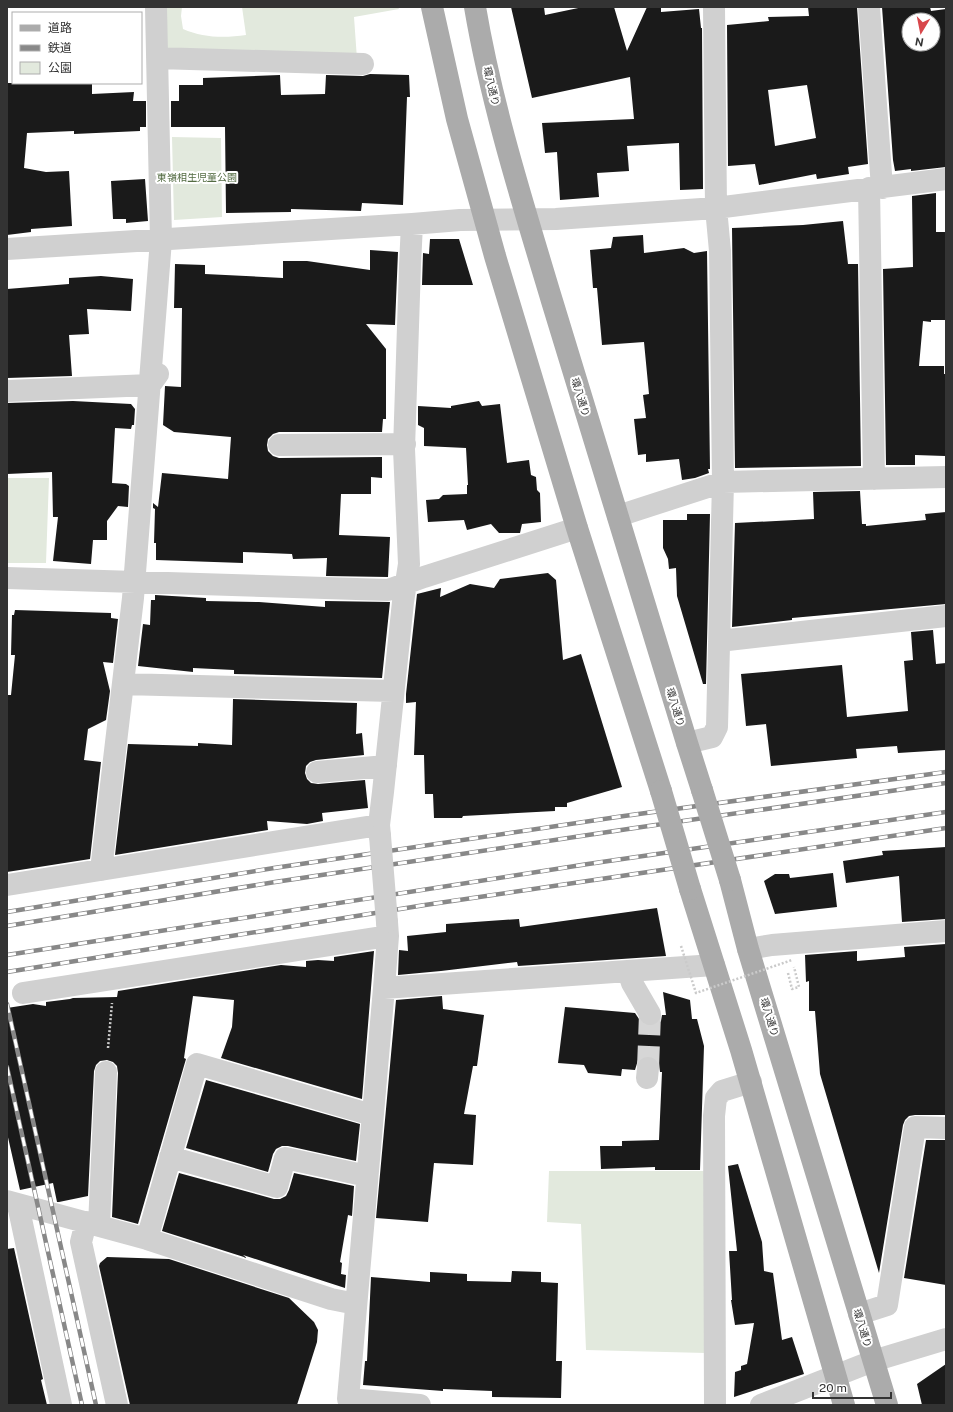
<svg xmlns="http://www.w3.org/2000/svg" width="953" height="1412" font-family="'Public Sans','Noto Sans JP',sans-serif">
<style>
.green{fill:#e2e9dd}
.building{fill:#1a1a1a;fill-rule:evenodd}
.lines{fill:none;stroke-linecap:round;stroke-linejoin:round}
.minor-tunnel{stroke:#d6d6d6;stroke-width:22;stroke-dasharray:22 11;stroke-linecap:butt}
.path{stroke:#cacaca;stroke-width:2.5;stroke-dasharray:2 2;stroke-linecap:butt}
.minor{stroke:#d0d0d0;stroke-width:22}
.major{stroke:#ababab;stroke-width:22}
.rail-casing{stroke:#888;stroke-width:4.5}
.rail{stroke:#fff;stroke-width:3;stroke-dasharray:9;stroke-linecap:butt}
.path-bridge{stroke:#cacaca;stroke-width:2.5;stroke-dasharray:2 2;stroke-linecap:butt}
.minor-bridge{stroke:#d0d0d0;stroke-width:22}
.major-bridge{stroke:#ababab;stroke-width:22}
.labels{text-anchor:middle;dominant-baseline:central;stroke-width:4;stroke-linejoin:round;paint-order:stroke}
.street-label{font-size:10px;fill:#333;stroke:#fff}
.park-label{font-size:10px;fill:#546c43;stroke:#fff}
</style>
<rect width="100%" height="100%" fill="#fff"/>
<path class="green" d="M 165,7 L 182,7 L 181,16 L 183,29 C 203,38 225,38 246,35 L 242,7 L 398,7 L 399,9 L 354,17 L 357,59 L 167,54 Z
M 172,137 L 221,138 L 222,217 L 174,220 Z
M 7,478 L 49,478 L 46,563 L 7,563 Z
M 549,1171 L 704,1171 L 706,1353 L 586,1350 L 581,1224 L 547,1222 Z"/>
<path class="building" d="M 511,7 L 544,7 L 545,15 L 583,7 L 614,7 L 627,51 L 647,7 L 661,7 L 661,12 L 699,9 L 701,28 L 702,28 L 703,189 L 680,190 L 679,143 L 627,146 L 629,171 L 597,173 L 599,197 L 560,200 L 557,152 L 545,153 L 542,123 L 634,119 L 630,77 L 532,98 Z
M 808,7 L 857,7 L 868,164 L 848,167 L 849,174 L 817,179 L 816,174 L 759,185 L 755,164 L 728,166 L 727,25 L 769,21 L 768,17 L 809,16 ZM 807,85 L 816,138 L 775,146 L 768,90 Z
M 882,7 L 930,7 L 931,11 L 946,9 L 946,167 L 911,171 L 911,169 L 895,171 L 893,160 ZM 909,20 L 933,20 L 933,44 L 909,44 Z
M 370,74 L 409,75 L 410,97 L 407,97 L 403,205 L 362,203 L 361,211 L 291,209 L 291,212 L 226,213 L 225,127 L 171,127 L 171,101 L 179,101 L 179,85 L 203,85 L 203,78 L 280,75 L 281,95 L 325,94 L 326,75 L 363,76 Z
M 7,83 L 92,83 L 92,94 L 134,92 L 133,101 L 146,101 L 146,127 L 140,127 L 140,131 L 74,134 L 74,131 L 27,133 L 24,168 L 46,172 L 69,171 L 72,226 L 31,229 L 31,232 L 7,235 Z
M 145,179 L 148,221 L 126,223 L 126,219 L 113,219 L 111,181 Z
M 936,193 L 936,232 L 946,232 L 946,320 L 931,320 L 931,322 L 923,321 L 919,366 L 944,366 L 944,374 L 946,374 L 945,456 L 915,455 L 915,465 L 886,465 L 883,269 L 913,267 L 912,196 Z
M 843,221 L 848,264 L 858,264 L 861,466 L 735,468 L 732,228 L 803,225 Z
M 643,235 L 644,253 L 684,248 L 694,253 L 707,251 L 710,469 L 708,469 L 709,473 L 695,478 L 682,480 L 679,459 L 646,462 L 646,454 L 638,455 L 634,419 L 646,418 L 643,395 L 649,394 L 644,342 L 602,345 L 597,288 L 593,288 L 590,250 L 611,248 L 613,237 Z
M 430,239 L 459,239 L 473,285 L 422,285 L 423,253 L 429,254 Z
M 370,250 L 398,252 L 395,325 L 366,324 L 386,349 L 386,419 L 383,419 L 382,432 L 279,432 L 273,434 L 268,439 L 267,445 L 268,451 L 273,456 L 279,458 L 382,457 L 382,478 L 371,477 L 371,494 L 341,494 L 339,535 L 390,537 L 388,577 L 326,576 L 327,558 L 293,559 L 292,554 L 243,552 L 243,563 L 156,560 L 156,543 L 154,543 L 155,509 L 153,508 L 153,503 L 158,507 L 162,473 L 228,479 L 231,437 L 174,432 L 163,425 L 165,386 L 181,387 L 182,308 L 174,308 L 175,264 L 205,265 L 205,274 L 283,278 L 283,261 L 307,261 L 370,270 Z
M 101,276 L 133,279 L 131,311 L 87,309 L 89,334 L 69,335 L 72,376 L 7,378 L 7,289 L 69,284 L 69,278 Z
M 73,401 L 131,404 L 135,409 L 134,425 L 132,425 L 131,429 L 115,428 L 112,483 L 126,484 L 129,486 L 128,507 L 118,506 L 107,521 L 107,540 L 93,540 L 91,564 L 53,561 L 58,517 L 53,517 L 52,472 L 7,474 L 7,403 Z
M 479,401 L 482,406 L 500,404 L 507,463 L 529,460 L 531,475 L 536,477 L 537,490 L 540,493 L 541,522 L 522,524 L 520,533 L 499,533 L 491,524 L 467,530 L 464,520 L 428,522 L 426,500 L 439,499 L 443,495 L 467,494 L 467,485 L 468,485 L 466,448 L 424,446 L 424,428 L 418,425 L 418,406 L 451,408 L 451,406 Z
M 860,491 L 862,524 L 866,524 L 866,526 L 926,520 L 925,514 L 946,512 L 946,604 L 792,618 L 792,620 L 732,627 L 735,523 L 814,519 L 813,492 Z
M 687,514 L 710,514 L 706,684 L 703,684 L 677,596 L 676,568 L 669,569 L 668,559 L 663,548 L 663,520 L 687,520 Z
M 548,573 L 556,580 L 563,660 L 581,654 L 622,787 L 567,803 L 567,807 L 555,807 L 555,811 L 463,816 L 462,818 L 434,818 L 433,794 L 425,794 L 424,755 L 414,755 L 416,702 L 406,703 L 406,694 L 417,594 L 441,588 L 440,597 L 470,584 L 494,588 L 500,579 Z
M 155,595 L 206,598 L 206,601 L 259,602 L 325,607 L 325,601 L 390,602 L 382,678 L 234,674 L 234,670 L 193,668 L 193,672 L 138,666 L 143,624 L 150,625 L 151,600 L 155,600 Z
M 15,610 L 111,613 L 111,618 L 118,619 L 113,663 L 103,662 L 110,691 L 106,720 L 88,729 L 84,760 L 101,762 L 90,859 L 7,872 L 7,695 L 11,695 L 15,655 L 11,655 L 12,615 L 14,615 Z
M 933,630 L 936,664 L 946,663 L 946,750 L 898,753 L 897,746 L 856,749 L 857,758 L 771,766 L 766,724 L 746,726 L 741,674 L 842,665 L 847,717 L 908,711 L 904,661 L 913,660 L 911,632 Z
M 233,699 L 357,703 L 356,734 L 362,733 L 364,755 L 316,760 L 310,762 L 306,766 L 305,773 L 307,779 L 311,783 L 318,784 L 365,780 L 368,808 L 322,813 L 323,821 L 307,824 L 267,821 L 268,830 L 115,855 L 128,744 L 198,746 L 198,743 L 232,745 Z
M 946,847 L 946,919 L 902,922 L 899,876 L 846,883 L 843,861 L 883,855 L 882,851 Z
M 833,873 L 837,907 L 775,914 L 764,881 L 775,874 L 789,874 L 790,878 Z
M 657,908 L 666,956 L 518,966 L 517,962 L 441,971 L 398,975 L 399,950 L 408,951 L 407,936 L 446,932 L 446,924 L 519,919 L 520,927 Z
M 946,944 L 946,1115 L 915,1115 L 909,1116 L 905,1120 L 903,1125 L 879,1273 L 820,1074 L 815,1011 L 809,1011 L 809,981 L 806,982 L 805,955 L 857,951 L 857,961 L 905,957 L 904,947 Z
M 374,951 L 362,1099 L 221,1058 L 232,1027 L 234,1000 L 193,996 L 184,1058 L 186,1059 L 138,1224 L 112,1217 L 118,1073 L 117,1066 L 113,1062 L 107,1060 L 100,1061 L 96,1065 L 94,1071 L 88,1196 L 59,1202 L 57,1202 L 53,1183 L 20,1190 L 7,1133 L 7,1008 L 33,1004 L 46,1006 L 46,1002 L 70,999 L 73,998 L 117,997 L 118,991 L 281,965 L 306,967 L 306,961 L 318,960 L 334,961 L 334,957 Z
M 663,992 L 690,1000 L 692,1019 L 697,1019 L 704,1046 L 700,1170 L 655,1170 L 655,1167 L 601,1169 L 600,1146 L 622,1146 L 622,1141 L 659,1140 L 662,1072 L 660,1072 L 659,1063 L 655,1058 L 649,1056 L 643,1056 L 638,1060 L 635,1070 L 622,1069 L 621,1076 L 588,1073 L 584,1065 L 558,1063 L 565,1007 L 635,1013 L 643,1025 L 650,1026 L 657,1025 L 661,1021 L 662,1015 L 666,1015 Z
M 442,996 L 443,1009 L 484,1015 L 477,1066 L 473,1066 L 464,1114 L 476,1115 L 473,1165 L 434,1163 L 428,1222 L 376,1218 L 396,1000 Z
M 206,1080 L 360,1124 L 356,1161 L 288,1146 L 282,1146 L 276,1149 L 273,1154 L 268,1172 L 186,1148 Z
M 926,1140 L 946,1140 L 946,1285 L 904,1278 Z
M 738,1164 L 762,1242 L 764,1271 L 773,1273 L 782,1340 L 792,1337 L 804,1374 L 734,1397 L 735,1372 L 741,1370 L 741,1366 L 747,1364 L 754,1323 L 735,1325 L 731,1300 L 732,1300 L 729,1251 L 737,1251 L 728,1166 Z
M 179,1173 L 274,1199 L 280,1199 L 286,1196 L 289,1190 L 294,1173 L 354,1186 L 352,1216 L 348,1215 L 340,1262 L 342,1263 L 341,1274 L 346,1275 L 345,1288 L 243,1255 L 247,1258 L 162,1231 Z
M 14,1248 L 43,1379 L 41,1380 L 47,1405 L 7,1405 L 7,1249 Z
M 107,1257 L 169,1259 L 289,1298 L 314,1322 L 318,1330 L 317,1342 L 297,1405 L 130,1405 L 99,1266 L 100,1263 Z
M 512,1271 L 541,1272 L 541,1282 L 558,1283 L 556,1361 L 562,1361 L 561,1398 L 492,1397 L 492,1391 L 443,1389 L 443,1391 L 363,1385 L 365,1361 L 367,1361 L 371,1277 L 430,1282 L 430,1272 L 467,1274 L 467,1281 L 511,1282 Z
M 946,1364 L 946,1405 L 922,1405 L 917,1384 Z"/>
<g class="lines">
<path class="minor-tunnel" d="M 648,1068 L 650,1014"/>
<path class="path" d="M 788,973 L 792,989 L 799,987 L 794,967
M 108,1048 L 112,1003"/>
<path class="minor" d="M 869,7 L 882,188
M 157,58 L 363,64
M 869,188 L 874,479
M 7,249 L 412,224 L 460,220 L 556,219 L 716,208 L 946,179
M 7,391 L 150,385 L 158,374
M 279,445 L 405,444
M 618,516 L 723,482 L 946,477
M 7,578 L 388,590 L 424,577 L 577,528
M 719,641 L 946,616
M 123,684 L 393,691
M 687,743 L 712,737 L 717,727 L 723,482 L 720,251 L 716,208 L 714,7
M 317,772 L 386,766
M 380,836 L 379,825 L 383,792 L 403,602 L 409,564 L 404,449 L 410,265 L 412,224
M 101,870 L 133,598 L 161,240 L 156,7
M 7,885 L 379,825
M 387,922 L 388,936 L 384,988 L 348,1399 L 420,1405
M 748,949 L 772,945 L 946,931
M 628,971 L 632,983 L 650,1014
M 384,988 L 714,965
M 23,993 L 388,936
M 647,1078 L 648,1068
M 170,1157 L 277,1187 L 285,1158 L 367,1176
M 7,1201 L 147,1239 L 331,1299 L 356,1304
M 18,1205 L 61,1405
M 86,1222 L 81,1242 L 117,1405
M 99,1225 L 106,1072
M 147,1239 L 197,1064 L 372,1115
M 859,1314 L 887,1305 L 915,1127 L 946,1128
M 715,1405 L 714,1116 L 716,1098 L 722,1091 L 751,1082
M 761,1405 L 873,1361 L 946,1339"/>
<path class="major" d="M 432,7 L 457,119 L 495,256 L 577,528 L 661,791
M 475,7 C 492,107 523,204 552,301 C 596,449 642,596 687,743 L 702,790
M 730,880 L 748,949 L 887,1405
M 690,889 L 741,1050 L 844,1405"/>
<defs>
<path id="rail" d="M 7,912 L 274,868 L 624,816 L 946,772
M 7,926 L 275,882 L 628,829 L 946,783
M 7,955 L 588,864 L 946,812
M 7,972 L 425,905 L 946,828
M 7,1004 L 96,1405
M 7,1067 L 82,1405"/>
</defs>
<use href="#rail" class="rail-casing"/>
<use href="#rail" class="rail"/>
<path class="path-bridge" d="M 681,946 L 696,993 L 792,960"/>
<path class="minor-bridge" d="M 380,836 L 387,922"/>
<path class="major-bridge" d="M 702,790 L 730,880
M 661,791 L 690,889"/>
</g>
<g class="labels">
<g class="street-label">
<text transform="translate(492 86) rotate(77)">環八通り</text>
<text transform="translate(581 397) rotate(73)">環八通り</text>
<text transform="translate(676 707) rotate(73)">環八通り</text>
<text transform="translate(770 1017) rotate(73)">環八通り</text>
<text transform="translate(863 1328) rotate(73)">環八通り</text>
</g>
<g class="park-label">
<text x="197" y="177">東嶺相生児童公園</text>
</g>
</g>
<rect width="953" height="1412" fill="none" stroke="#333333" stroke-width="16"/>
<rect x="12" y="12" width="130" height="72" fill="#ffffff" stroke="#adadad"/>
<rect x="20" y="25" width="20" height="6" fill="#ababab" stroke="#adadad"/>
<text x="48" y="32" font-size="12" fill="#333333">道路</text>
<rect x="20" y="45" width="20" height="6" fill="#888888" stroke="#adadad"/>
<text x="48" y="52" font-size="12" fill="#333333">鉄道</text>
<rect x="20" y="62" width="20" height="12" fill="#e2e9dd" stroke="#adadad"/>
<text x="48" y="72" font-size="12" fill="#333333">公園</text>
<g transform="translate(921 32) rotate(190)"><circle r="19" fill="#ffffff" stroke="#adadad"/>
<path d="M0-3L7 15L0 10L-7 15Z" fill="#d8474b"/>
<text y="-6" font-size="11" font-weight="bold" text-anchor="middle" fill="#333333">N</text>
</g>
<path d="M813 1392v6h78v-6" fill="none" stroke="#333333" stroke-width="2"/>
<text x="819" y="1392" font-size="12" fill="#333333" stroke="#ffffff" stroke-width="3" paint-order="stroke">20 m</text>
</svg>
